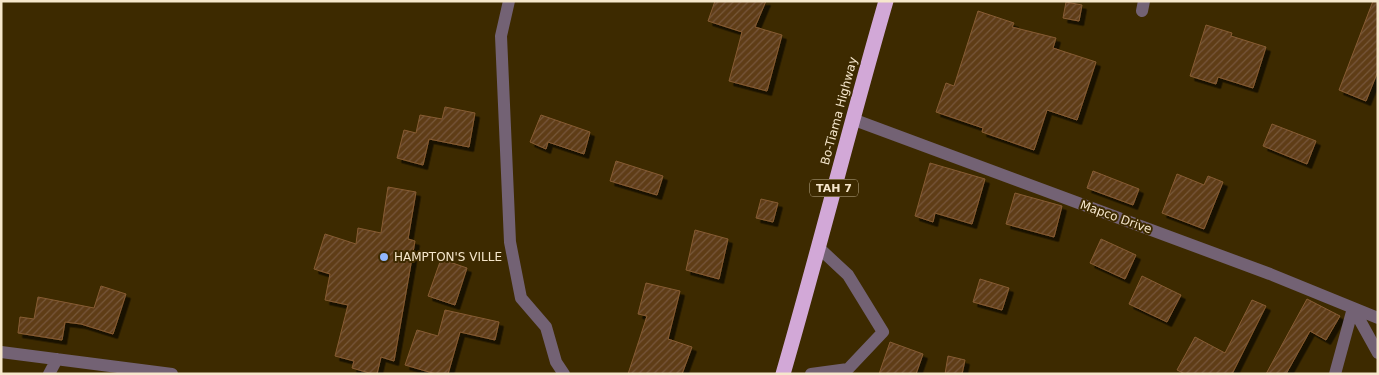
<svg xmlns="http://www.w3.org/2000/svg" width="1379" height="375" font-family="'DejaVu Sans',sans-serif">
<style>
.building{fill:url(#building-hatch);stroke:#875c33;filter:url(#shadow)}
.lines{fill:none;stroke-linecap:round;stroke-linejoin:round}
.street{stroke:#736274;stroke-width:12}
.highway{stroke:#d2a8d7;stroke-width:15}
.poi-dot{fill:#92b7fd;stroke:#3d2a00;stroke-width:2}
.labels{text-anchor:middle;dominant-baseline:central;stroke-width:4;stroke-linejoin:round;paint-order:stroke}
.shield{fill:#3d2a00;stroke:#beae8f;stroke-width:1}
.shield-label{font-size:11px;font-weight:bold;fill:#f6e7cc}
.street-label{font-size:12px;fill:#f6e7cc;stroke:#3d2a00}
.poi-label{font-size:12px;fill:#f6e7cc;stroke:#3d2a00;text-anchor:start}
</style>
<defs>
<pattern id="building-hatch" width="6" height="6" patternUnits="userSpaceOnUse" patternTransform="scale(1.25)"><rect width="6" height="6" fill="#5f3c19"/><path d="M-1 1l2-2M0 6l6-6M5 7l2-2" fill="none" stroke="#775839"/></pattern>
<filter id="shadow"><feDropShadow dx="4.5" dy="4.5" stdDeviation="0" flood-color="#0009"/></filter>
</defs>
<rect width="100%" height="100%" fill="#3d2a00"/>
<path class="building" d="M 715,1 L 766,1 L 755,27 L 782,35 L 767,91 L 729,81 L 742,32 L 708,21 Z
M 1373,1 L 1378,1 L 1378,71 L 1366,101 L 1339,90 Z
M 1066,2 L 1082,5 L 1079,21 L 1063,18 Z
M 978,11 L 1014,23 L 1012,27 L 1056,38 L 1053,48 L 1096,62 L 1077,120 L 1047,110 L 1034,150 L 982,132 L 983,128 L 936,112 L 946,83 L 954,86 Z
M 1206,25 L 1232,33 L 1231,36 L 1266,47 L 1253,88 L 1218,77 L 1216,84 L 1190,76 Z
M 445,107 L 475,113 L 469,147 L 429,139 L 423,165 L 397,158 L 404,130 L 416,133 L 420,115 L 442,119 Z
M 541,115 L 590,132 L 584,154 L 548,142 L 546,149 L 530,142 Z
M 1272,124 L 1316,141 L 1307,164 L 1263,146 Z
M 616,161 L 663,176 L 657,195 L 610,181 Z
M 930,163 L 985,179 L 972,224 L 935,213 L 933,222 L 915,216 Z
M 1093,171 L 1139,189 L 1133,205 L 1087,188 Z
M 1177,174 L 1204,185 L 1208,176 L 1223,182 L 1204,229 L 1162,213 Z
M 388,187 L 416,192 L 408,239 L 415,241 L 394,361 L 381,357 L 377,374 L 373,374 L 352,368 L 354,361 L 335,356 L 348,305 L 325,300 L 330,274 L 314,269 L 325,234 L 356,244 L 358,228 L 381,233 Z
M 1015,193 L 1062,206 L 1054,237 L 1006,224 Z
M 761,199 L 778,203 L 773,222 L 756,218 Z
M 695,230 L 728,239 L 719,279 L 686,270 Z
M 1101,239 L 1136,255 L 1125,279 L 1090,263 Z
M 441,259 L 467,268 L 455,305 L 428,296 Z
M 1142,276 L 1181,295 L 1167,322 L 1129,304 Z
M 980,279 L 1009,288 L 1002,310 L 973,302 Z
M 646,283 L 680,291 L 668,339 L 692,347 L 682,374 L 628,374 L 647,316 L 638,314 Z
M 101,286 L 126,294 L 113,334 L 81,324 L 65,322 L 62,340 L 18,333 L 20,317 L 34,319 L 38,297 L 94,308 Z
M 1307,299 L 1340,316 L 1326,340 L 1310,331 L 1286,374 L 1266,374 Z
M 1252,300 L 1266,306 L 1232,374 L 1185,374 L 1177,370 L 1195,337 L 1225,353 Z
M 445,310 L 499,322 L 495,340 L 460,332 L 448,374 L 436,374 L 405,365 L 417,330 L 438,336 Z
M 890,342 L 923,354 L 916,374 L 879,374 Z
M 948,356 L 965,360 L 962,374 L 945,374 Z"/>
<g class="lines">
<path class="street" d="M 509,1 L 501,36 L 510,242 L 521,298 L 546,327 L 556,362 L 564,374
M 1142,11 L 1144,1
M 852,119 L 1270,274 L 1378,318
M 1,352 L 172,374
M 49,374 L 57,359
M 811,374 L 848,369 L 883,332 L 848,275 L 819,248
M 1335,374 L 1353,308 L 1378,353"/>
<path class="highway" d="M 783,374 C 819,250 850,125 886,1"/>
</g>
<circle class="poi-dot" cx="384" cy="257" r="5"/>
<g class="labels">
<rect class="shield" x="810" y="179.5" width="48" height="17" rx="4"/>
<g class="shield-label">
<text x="834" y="188">TAH 7</text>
</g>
<g class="street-label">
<text transform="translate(839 111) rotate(-75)">Bo-Tiama Highway</text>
<text transform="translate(1116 217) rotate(20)">Mapco Drive</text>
</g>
<g class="poi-label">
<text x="394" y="257">HAMPTON'S VILLE</text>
</g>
</g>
<rect width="1379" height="375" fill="none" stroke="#f6e7cc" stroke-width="5"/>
</svg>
